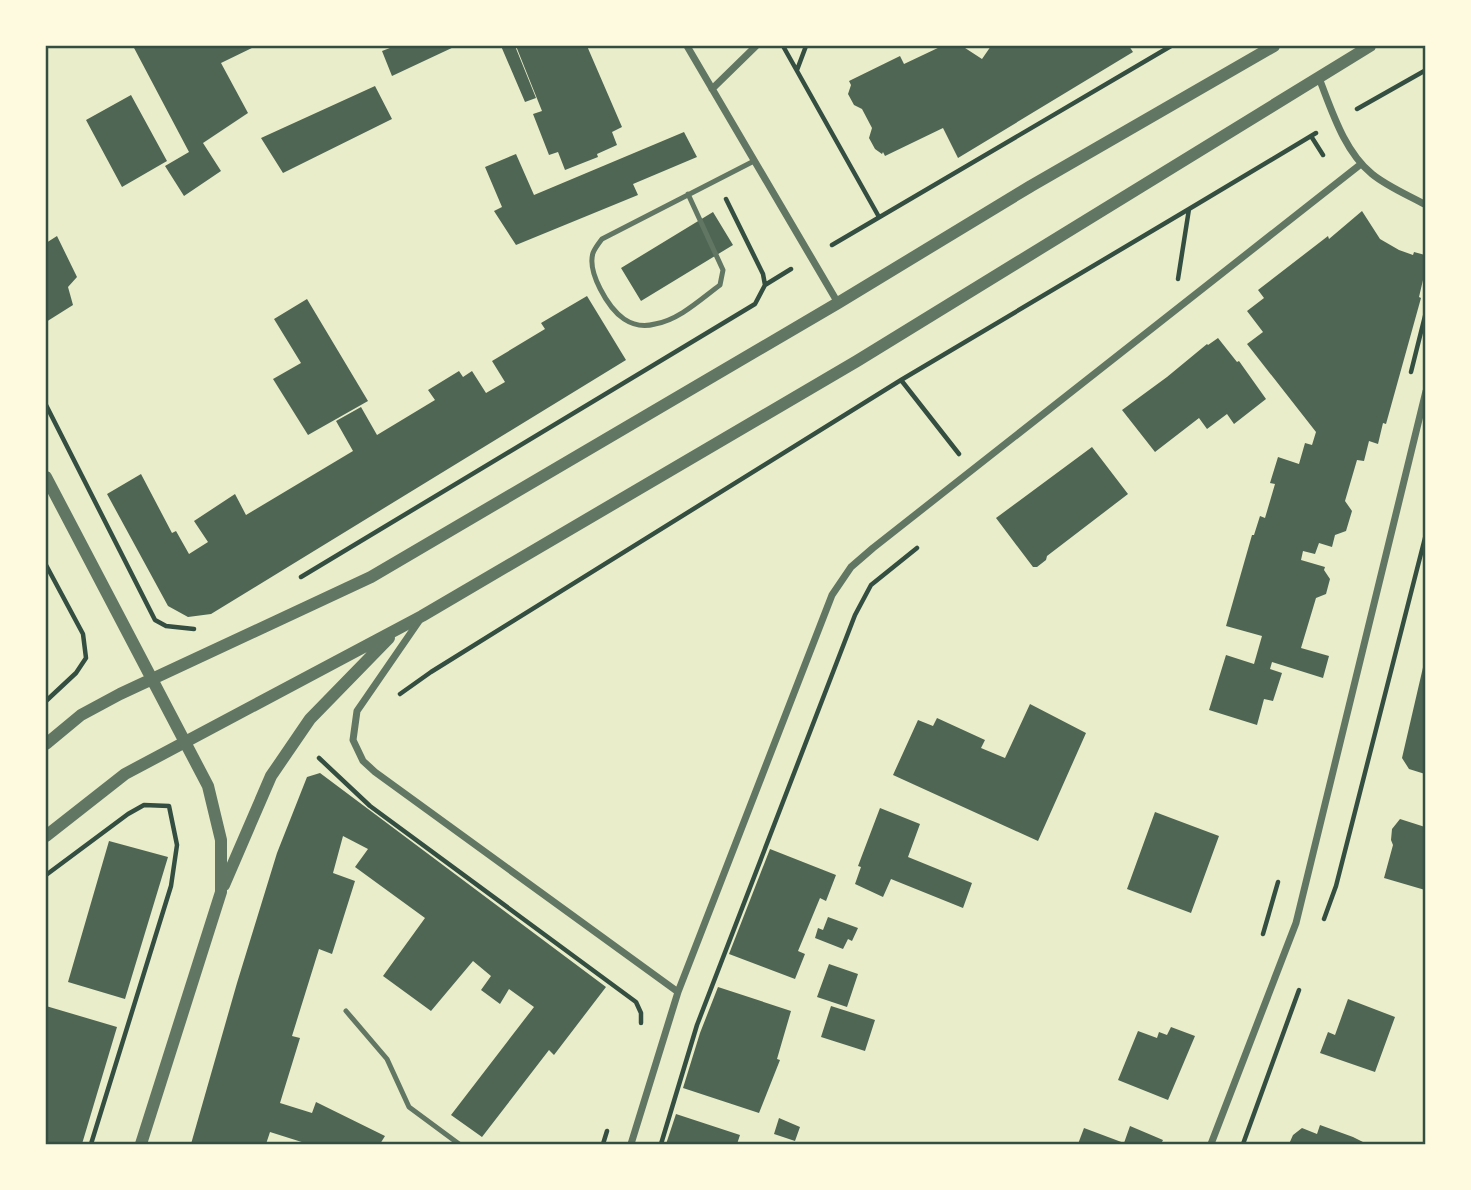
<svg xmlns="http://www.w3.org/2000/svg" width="1471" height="1190" font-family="'Public Sans',sans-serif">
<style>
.building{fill:#4f6655}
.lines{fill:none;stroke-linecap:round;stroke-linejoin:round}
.path{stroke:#344e41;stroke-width:4.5}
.service{stroke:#617663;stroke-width:5}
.minor{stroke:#617663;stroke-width:7}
.tertiary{stroke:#617663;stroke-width:12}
.neatline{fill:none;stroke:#344e41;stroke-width:2.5}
</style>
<rect width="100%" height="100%" fill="#e9edc9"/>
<path class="building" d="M 133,46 L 256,46 L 221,63 L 248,113 L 203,143 L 221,171 L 184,196 L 165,166 L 189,152 Z
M 395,46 L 456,46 L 392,76 L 382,51 Z
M 501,46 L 515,46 L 536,98 L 525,102 Z
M 516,46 L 587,46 L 622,127 L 612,132 L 617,145 L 597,154 L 598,157 L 565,170 L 558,152 L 549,155 L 533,114 L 542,111 Z
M 942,46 L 962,46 L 982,59 L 991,46 L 1129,46 L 1133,52 L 958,158 L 943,128 L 885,156 L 883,152 L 882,154 L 875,149 L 869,138 L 872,128 L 862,109 L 854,105 L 848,94 L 851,85 L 849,81 L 900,56 L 904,64 Z
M 375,86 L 392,119 L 283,173 L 261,138 Z
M 131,95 L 167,161 L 122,187 L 86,120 Z
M 684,132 L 697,157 L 633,184 L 638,195 L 516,245 L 494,211 L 502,207 L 485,167 L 516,154 L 534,195 Z
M 1362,211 L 1380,239 L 1399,250 L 1413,255 L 1414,252 L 1425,255 L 1425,281 L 1423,280 L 1419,297 L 1421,298 L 1386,424 L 1383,423 L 1378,444 L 1369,441 L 1364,461 L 1357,460 L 1345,501 L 1352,511 L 1346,531 L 1335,535 L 1332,547 L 1319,543 L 1315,554 L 1303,551 L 1301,560 L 1325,567 L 1324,570 L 1330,579 L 1326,594 L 1316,598 L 1301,648 L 1329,656 L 1323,678 L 1272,662 L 1270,669 L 1282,673 L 1273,701 L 1264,699 L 1257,725 L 1209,710 L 1226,655 L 1254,664 L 1262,636 L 1226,626 L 1252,535 L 1254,535 L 1260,516 L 1265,518 L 1275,484 L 1270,483 L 1278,457 L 1299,464 L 1305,443 L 1312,445 L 1316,432 L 1247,344 L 1263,332 L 1247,311 L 1264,298 L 1258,290 L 1328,236 L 1329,239 Z
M 713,212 L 733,245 L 641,301 L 621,268 Z
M 57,236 L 77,277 L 68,287 L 73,305 L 46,322 L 46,243 Z
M 587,296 L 626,360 L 211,614 L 188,617 L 168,606 L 107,494 L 141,474 L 172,533 L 176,531 L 189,554 L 208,542 L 194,521 L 235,494 L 246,515 L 353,451 L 336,421 L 361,407 L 377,435 L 435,400 L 428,390 L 459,371 L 463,377 L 472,371 L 486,393 L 505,382 L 492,361 L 545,329 L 541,323 Z
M 307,299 L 368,401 L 308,435 L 273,379 L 301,363 L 274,319 Z
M 1218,338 L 1237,362 L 1239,361 L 1266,399 L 1234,424 L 1227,414 L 1207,429 L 1199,418 L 1155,452 L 1122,410 L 1167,377 L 1207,344 L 1208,345 Z
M 1092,447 L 1128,494 L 1047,556 L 1046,560 L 1037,567 L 1033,567 L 996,518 Z
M 1424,663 L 1425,663 L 1425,774 L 1409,769 L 1402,758 Z
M 1030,704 L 1086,733 L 1038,841 L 893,775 L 918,720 L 933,726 L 937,718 L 985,740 L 981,748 L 1005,758 Z
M 320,773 L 606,987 L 554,1055 L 549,1050 L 482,1137 L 451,1115 L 534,1007 L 509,989 L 500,1004 L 481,990 L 491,976 L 473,961 L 431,1011 L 383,976 L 425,918 L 355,867 L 368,849 L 343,836 L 333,873 L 355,881 L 332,954 L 319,949 L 292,1036 L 300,1038 L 280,1103 L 312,1113 L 316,1102 L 385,1136 L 380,1144 L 308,1144 L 270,1132 L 266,1144 L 191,1144 L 237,983 L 277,853 L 307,777 Z
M 880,808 L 920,824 L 908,857 L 972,883 L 963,908 L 891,879 L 883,897 L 855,884 L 861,867 L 858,866 Z
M 1155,812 L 1219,836 L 1191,913 L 1127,889 Z
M 1400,819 L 1425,827 L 1425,890 L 1384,878 L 1393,845 L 1391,840 L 1392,829 Z
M 109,841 L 168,857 L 125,999 L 68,982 Z
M 770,849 L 836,875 L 826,901 L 820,898 L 798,951 L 805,954 L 795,979 L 729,954 Z
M 828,917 L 858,928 L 852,941 L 848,939 L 843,949 L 815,938 L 818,928 L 823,930 Z
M 829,964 L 858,974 L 847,1007 L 817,997 Z
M 718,987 L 791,1011 L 777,1059 L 780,1060 L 759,1113 L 683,1088 L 700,1033 Z
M 1348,999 L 1395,1017 L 1375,1072 L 1320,1053 L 1328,1032 L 1335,1035 Z
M 46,1006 L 117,1027 L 82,1144 L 46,1144 Z
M 831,1006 L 875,1020 L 865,1051 L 821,1037 Z
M 1171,1027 L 1195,1036 L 1168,1100 L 1118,1080 L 1138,1031 L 1157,1038 L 1159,1032 L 1167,1035 Z
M 676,1114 L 740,1135 L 737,1144 L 666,1144 Z
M 779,1118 L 800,1127 L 795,1141 L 774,1134 Z
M 1320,1125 L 1353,1137 L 1367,1144 L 1289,1144 L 1293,1135 L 1302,1128 L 1317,1134 Z
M 1130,1126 L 1163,1140 L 1161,1144 L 1078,1144 L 1084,1128 L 1124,1143 Z"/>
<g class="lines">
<path class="path" d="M 783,46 L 879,217
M 797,70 L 806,46
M 1357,109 L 1426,70
M 1311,136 L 1323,155
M 832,245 L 1171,46
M 1178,279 L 1189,209 L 1316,133
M 765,285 L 791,269
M 1411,372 L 1426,312
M 901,380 L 959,454
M 46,405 L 155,620 L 166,626 L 194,629
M 46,565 L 83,634 L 86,658 L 76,673 L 46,701
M 301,577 L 755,304 L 765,285 L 763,274 L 726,199
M 400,694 L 431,672 L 901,380 L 1189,209
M 319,758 L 370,806 L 636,1002 L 641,1013 L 641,1023
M 46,875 L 128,814 L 144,805 L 169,806 L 177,845 L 171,886 L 91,1144
M 1324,919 L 1336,886 L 1426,534
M 1263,934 L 1278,882
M 603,1144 L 607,1131
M 661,1144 L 697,1025 L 855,615 L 871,585 L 917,548
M 1243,1144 L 1299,990"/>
<path class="service" d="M 688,194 L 723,270 L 720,285 C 701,299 679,320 655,324 C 644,327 633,325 624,319 C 608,308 587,272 593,253 C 595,248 599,243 602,239 L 754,161
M 346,1011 L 387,1059 L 409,1107 L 459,1144"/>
<path class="minor" d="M 687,46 L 838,303
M 1319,78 C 1332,111 1344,151 1372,174 C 1388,187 1408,195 1426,205
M 712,89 L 756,46
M 419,621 L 357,711 L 353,740 L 363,761 L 375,772 L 678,992
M 631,1144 L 678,992 L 832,595 L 851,567 L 873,548 L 1361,164
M 1211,1144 L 1296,923 L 1426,391"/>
<path class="tertiary" d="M 46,477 L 208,786 L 221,840 L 221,892 L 141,1144
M 46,744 L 81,715 L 120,694 L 371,577 L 838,303 L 1031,186 L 1274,46
M 46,836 L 125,774 L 422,616 L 857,361 L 1370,46
M 224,885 L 271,776 L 310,719 L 389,638"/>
</g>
<rect width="1471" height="1190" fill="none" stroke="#fefae0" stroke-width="94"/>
<rect x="47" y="47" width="1377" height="1096" class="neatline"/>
</svg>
